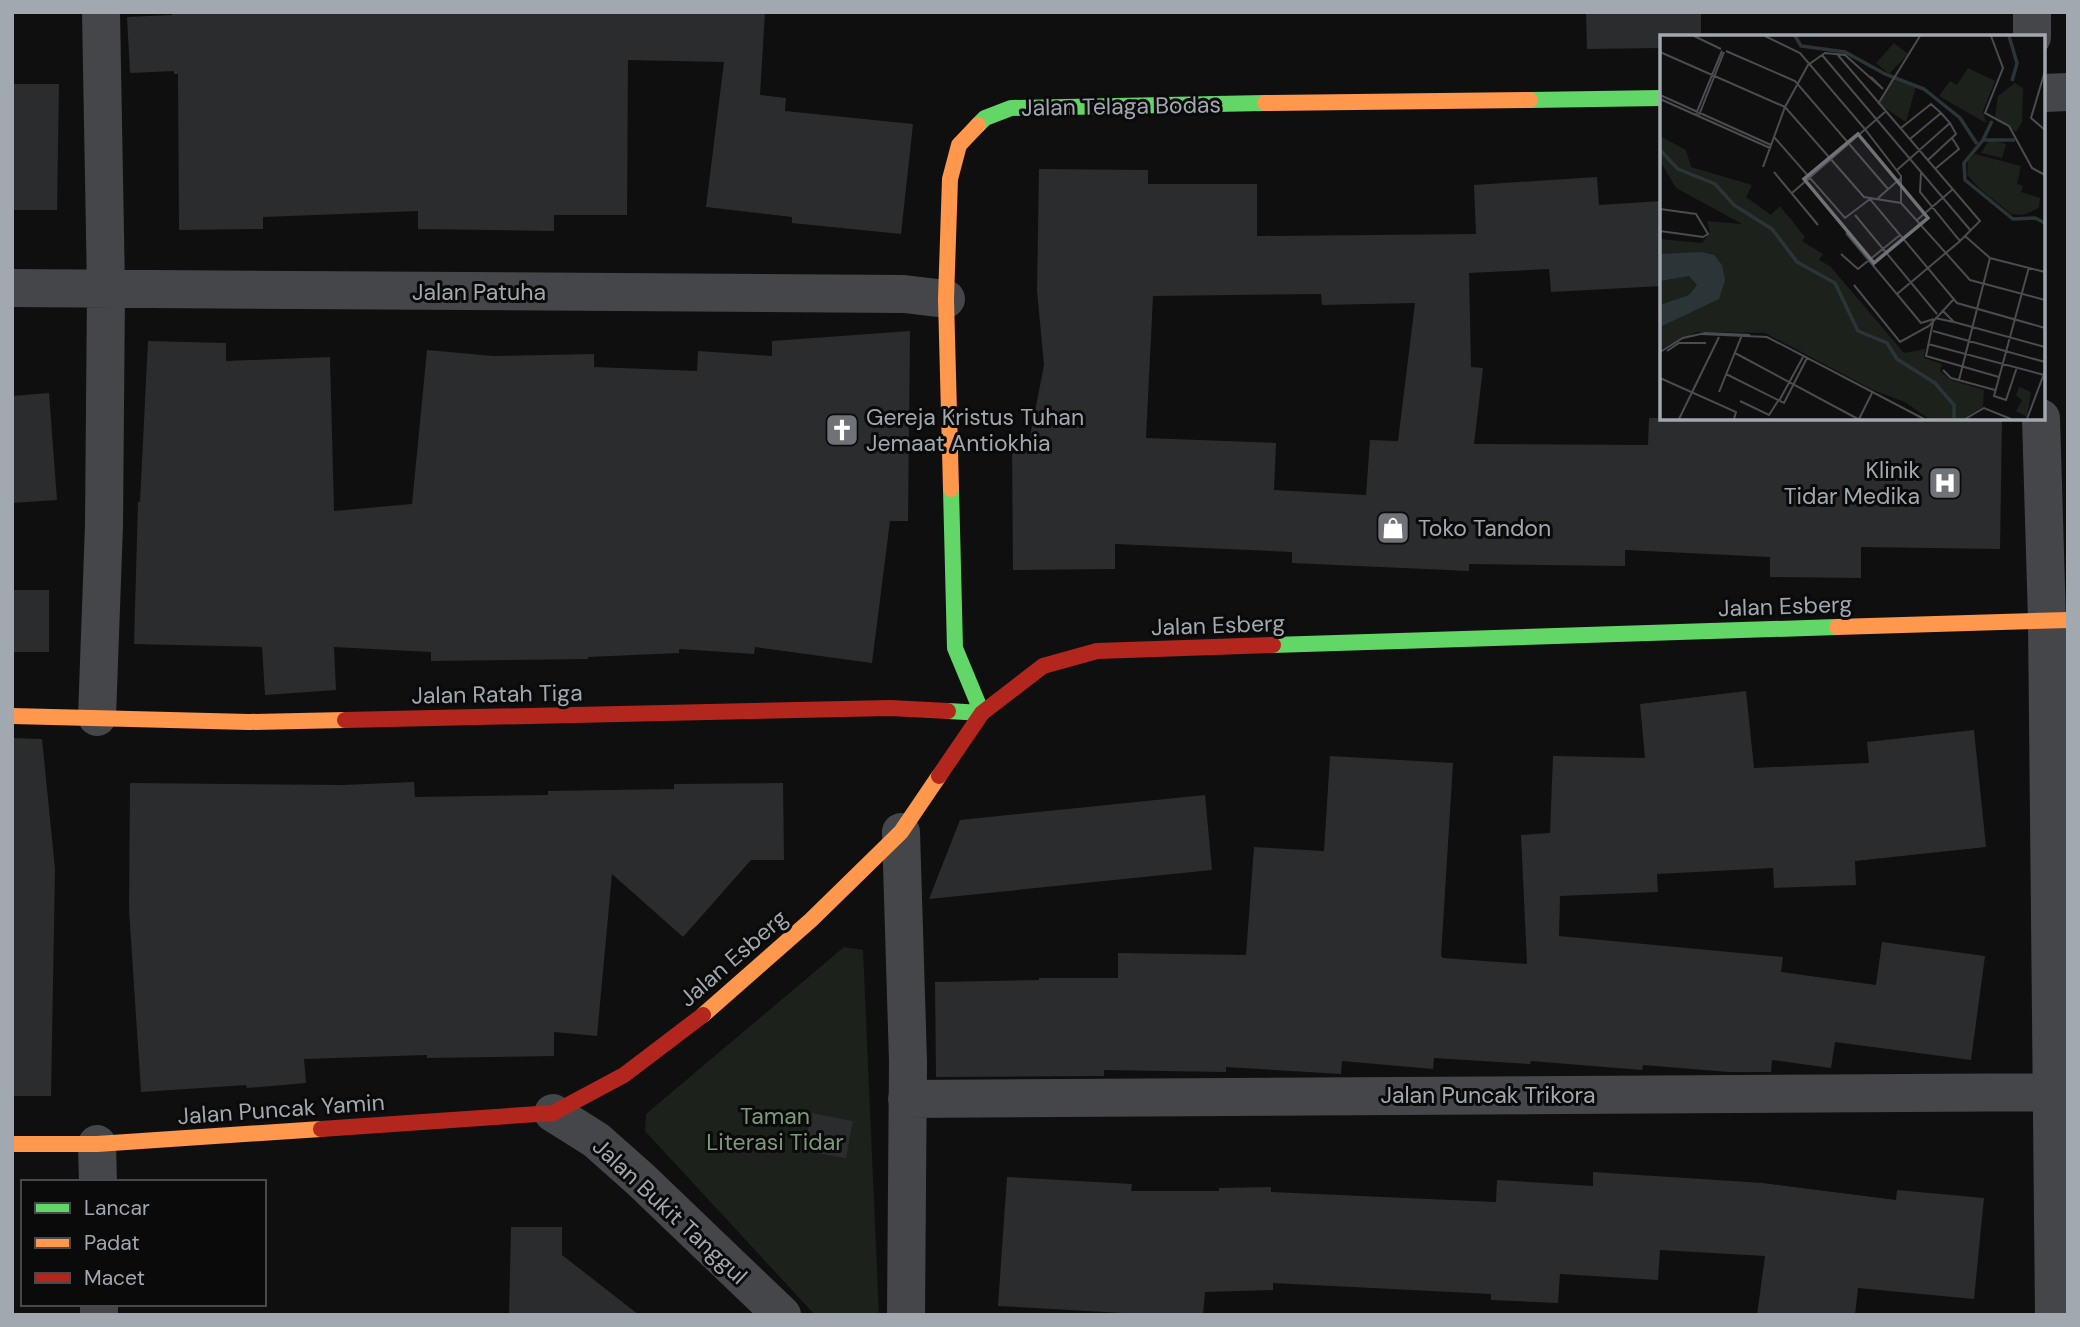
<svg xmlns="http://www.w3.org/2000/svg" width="2080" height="1327" font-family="'DM Sans',sans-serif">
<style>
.green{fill:#1c211c}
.building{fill:#2b2c2d;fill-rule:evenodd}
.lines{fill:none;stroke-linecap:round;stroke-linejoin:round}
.street{stroke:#454649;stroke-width:38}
.fast{stroke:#63d668;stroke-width:16}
.slow{stroke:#ff974d;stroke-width:16}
.jam{stroke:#b3261e;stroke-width:16}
.labels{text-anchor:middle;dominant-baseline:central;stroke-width:6;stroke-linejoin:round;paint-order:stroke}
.street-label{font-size:23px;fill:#a2a8af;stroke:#0a0a0b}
.poi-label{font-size:23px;fill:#a2a8af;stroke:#0a0a0b;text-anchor:start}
.park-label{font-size:23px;fill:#7d987a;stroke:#0a0a0b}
.inset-river{fill:none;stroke:#2b3437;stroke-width:3.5}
.inset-road{fill:none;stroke:#4a4c50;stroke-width:2}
.view{fill:#6f7277;fill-opacity:0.15;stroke:#6f7277;stroke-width:3.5}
.inset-edge{fill:none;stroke:#a2a8af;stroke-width:3.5}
</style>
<rect width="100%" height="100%" fill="#0f0f10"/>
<path class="green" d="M 844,947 L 863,950 L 879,1315 L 815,1315 L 645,1131 L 646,1114 Z"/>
<path class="building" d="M 172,12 L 765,12 L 760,95 L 786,98 L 785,111 L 913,124 L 901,234 L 792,223 L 792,217 L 706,207 L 724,62 L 628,60 L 627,215 L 554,215 L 554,231 L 418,229 L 418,211 L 263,217 L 263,229 L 179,230 L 178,74 L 174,74 L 174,71 L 130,73 L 127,17 L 172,15 Z
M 1586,12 L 1701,12 L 1701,37 L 1662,37 L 1662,48 L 1587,49 Z
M 12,84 L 59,84 L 57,210 L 12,210 Z
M 1039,169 L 1148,170 L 1148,184 L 1257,184 L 1257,236 L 1476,234 L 1474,185 L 1597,177 L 1599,205 L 1662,201 L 1662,286 L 1551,292 L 1549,269 L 1469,273 L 1471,367 L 1483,368 L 1474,444 L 1648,445 L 1649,418 L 2002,418 L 2000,549 L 1861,547 L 1861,578 L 1770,577 L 1770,557 L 1625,550 L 1625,566 L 1469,564 L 1469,571 L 1292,563 L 1292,552 L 1115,544 L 1115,569 L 1013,570 L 1012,442 L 1029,442 L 1044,365 L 1037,291 ZM 1321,294 L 1322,305 L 1415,303 L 1398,441 L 1370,440 L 1366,495 L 1274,490 L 1276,443 L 1146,438 L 1153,296 Z
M 910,331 L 908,521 L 890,521 L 872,663 L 755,647 L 754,654 L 679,649 L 679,653 L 588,657 L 588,659 L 431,661 L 431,652 L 334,647 L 336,690 L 265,695 L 262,647 L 134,644 L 138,502 L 140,502 L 148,341 L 226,343 L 226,361 L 330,357 L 334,511 L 412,504 L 427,350 L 493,356 L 594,354 L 594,367 L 697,371 L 698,351 L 772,356 L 772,341 Z
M 49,393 L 57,500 L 12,503 L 12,396 Z
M 12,590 L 49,590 L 49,652 L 12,652 Z
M 1746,691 L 1754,768 L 1869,763 L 1867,742 L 1974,730 L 1986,847 L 1855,861 L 1856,885 L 1774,888 L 1773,868 L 1657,874 L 1658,892 L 1560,896 L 1559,936 L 1783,957 L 1781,972 L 1876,985 L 1882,942 L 1985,956 L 1971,1060 L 1835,1042 L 1831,1068 L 1772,1060 L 1771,1072 L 1729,1072 L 1643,1065 L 1642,1070 L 1531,1061 L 1530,1064 L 1434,1058 L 1433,1069 L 1342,1061 L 1341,1074 L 1226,1067 L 1226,1072 L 1104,1070 L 1104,1076 L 936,1077 L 935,982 L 1039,980 L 1039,978 L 1118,978 L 1118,953 L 1246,955 L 1254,847 L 1324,851 L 1330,756 L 1453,763 L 1441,956 L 1443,958 L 1527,964 L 1521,835 L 1550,833 L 1553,756 L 1645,758 L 1640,704 Z
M 12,738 L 42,739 L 55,869 L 51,1096 L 12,1096 Z
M 414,782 L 415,797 L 548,795 L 548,791 L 674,789 L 674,784 L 783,783 L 784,860 L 751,860 L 683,937 L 612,874 L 597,1036 L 554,1032 L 554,1056 L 427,1058 L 427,1055 L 304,1059 L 306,1083 L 247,1088 L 246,1085 L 141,1092 L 129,909 L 130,783 L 343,785 Z
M 1205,795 L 1212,870 L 929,899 L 960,820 Z
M 811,1113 L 853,1121 L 846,1158 L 804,1151 Z
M 1593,1172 L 1763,1183 L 1896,1200 L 1897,1190 L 1984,1198 L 1974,1299 L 1858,1288 L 1855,1315 L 1757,1315 L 1765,1256 L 1660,1250 L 1658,1280 L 1560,1274 L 1558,1303 L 1491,1300 L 1491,1294 L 1273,1283 L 1273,1290 L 1205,1292 L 1203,1315 L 1123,1313 L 998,1306 L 1007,1177 L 1132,1184 L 1131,1191 L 1219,1191 L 1219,1188 L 1271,1187 L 1271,1192 L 1496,1202 L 1497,1180 L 1593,1186 Z
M 511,1227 L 562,1227 L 562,1255 L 639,1315 L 509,1315 Z"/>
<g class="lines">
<path class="street" d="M 2032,12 L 2032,37
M 2043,93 L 2068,92
M 12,288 L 904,294 L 946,299
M 2041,418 L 2047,620 L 2054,1315
M 97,717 L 104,525 L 106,289 L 101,12
M 901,832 L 908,1061 L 906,1315
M 907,1099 L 2068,1092
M 553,1113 L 596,1140 L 640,1179 L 782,1315
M 97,1144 L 98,1182
M 99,1304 L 99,1315"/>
<path class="fast" d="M 1530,100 L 1662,98
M 978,125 L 985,118 L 1011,108 L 1265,103
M 1273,645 L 1837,627
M 948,711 L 982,713 L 955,648 L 951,489"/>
<path class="slow" d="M 1265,103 L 1530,100
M 951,489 L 946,299 L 950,179 L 959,145 L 978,125
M 1837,627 L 2068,620
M 12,716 L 249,722 L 345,720
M 703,1015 L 811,920 L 901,832 L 939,776
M 12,1144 L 97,1144 L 321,1129"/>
<path class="jam" d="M 345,720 L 890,708 L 948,711
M 939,776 L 982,713 L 1043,666 L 1097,651 L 1273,645
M 321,1129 L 553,1113 L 624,1075 L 703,1015"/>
</g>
<defs>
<symbol id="church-square" viewBox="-11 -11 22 22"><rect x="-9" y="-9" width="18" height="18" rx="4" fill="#6f7277" stroke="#0a0a0b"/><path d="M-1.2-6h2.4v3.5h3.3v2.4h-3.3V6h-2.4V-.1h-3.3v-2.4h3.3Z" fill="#fff"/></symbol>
<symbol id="hospital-square" viewBox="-11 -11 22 22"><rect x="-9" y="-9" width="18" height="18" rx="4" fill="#6f7277" stroke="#0a0a0b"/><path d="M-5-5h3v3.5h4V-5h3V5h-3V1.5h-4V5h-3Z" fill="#fff"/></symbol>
<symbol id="shop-square" viewBox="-11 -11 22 22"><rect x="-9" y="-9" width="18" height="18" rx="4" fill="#6f7277" stroke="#0a0a0b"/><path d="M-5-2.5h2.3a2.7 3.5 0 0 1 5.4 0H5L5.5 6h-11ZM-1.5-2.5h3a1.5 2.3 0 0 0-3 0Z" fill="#fff"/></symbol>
</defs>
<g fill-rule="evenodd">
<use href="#church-square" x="823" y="411" width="38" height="38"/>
<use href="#hospital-square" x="1926" y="464" width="38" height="38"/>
<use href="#shop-square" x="1374" y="509" width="38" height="38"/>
</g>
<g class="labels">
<g class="street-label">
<text transform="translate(1121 106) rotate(-1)">Jalan Telaga Bodas</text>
<text x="479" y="292">Jalan Patuha</text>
<text transform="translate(1785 606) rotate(-2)">Jalan Esberg</text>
<text transform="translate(1218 625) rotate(-2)">Jalan Esberg</text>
<text transform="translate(497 694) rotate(-1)">Jalan Ratah Tiga</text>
<text transform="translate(733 958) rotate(-41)">Jalan Esberg</text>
<text x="1488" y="1095">Jalan Puncak Trikora</text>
<text transform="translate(281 1109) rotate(-4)">Jalan Puncak Yamin</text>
<text transform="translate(670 1211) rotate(43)">Jalan Bukit Tanggul</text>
</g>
<g class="poi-label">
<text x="866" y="417">Gereja Kristus Tuhan<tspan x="866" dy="26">Jemaat Antiokhia</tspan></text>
<text x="1920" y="470" text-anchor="end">Klinik<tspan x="1920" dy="26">Tidar Medika</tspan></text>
<text x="1418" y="528">Toko Tandon</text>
</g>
<g class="park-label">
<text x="775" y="1116">Taman<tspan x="775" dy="26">Literasi Tidar</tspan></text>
</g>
</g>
<g transform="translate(1660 35)">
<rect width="385" height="385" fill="#0f0f10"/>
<path d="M 234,8 L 248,19 L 229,39 L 216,28 ZM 308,33 L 335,46 L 323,76 L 326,88 L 279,61 L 290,46 L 297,50 ZM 232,42 L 256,51 L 246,87 L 219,69 ZM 355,48 L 363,53 L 362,87 L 356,97 L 335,82 L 338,61 ZM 0,101 L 26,115 L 31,132 L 92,150 L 86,162 L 111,180 L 120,171 L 145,202 L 142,206 L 163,219 L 159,225 L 170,231 L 244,318 L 265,314 L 264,323 L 282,329 L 280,336 L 291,345 L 324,355 L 323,372 L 303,384 L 269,384 L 245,367 L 213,355 L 105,298 L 37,297 L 0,315 L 0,204 L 42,208 L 50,197 L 47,186 L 82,189 L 16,153 L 0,126 ZM 329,105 L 346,109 L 342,123 L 321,118 ZM 315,119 L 361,131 L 357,149 L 363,151 L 361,157 L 380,163 L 379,173 L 363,180 L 351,179 L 319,153 L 307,140 L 308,126 ZM 359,352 L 371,357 L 367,382 L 356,376 L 362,365 L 356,360 Z" fill="#1c211c"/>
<path d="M 41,217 L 54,220 L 62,230 L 65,245 L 59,264 L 0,292 L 0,270 L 29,260 L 37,250 L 29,241 L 0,246 L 0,219 Z" fill="#2b3437"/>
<path class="inset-river" d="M 135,1 L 141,11 L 185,17 L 225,39 L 264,54 L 300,83 L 317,109M 349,1 L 357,28 L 352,46M 332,86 L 323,105 L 304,128 L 305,145 L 353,184 L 375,183 L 385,188M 323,105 L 355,105M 0,115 L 18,134 L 55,149 L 74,170 L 112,194 L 137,227 L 175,248 L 198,296 L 227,308 L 237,324 L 275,348 L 294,370 L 294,384"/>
<path class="inset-road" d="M 34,1 L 61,14M 105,1 L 140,18 L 204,93 L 241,141 L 241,168M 331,1 L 343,33 L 325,78 L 349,91 L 372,133 L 385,140M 66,16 L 135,46 L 228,154M 0,17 L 125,72M 177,19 L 320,186 L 300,206M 162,20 L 311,196M 385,36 L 371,83 L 385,95M 0,60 L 111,110M 0,64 L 110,113M 218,69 L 260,1M 125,72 L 204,162 L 241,168 L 310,245 L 385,265M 36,79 L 62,16M 39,80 L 64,17M 241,93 L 271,69 L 281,78M 114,102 L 185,183 L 210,164 L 297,268 L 385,293M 250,104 L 281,78 L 290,88 L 296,99 L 268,125M 103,132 L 125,72 L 148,30 L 165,18 L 185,20 L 223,54 L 211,42M 275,134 L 299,114 L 292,103M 237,135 L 290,88M 114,137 L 158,190M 132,158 L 225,77M 218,163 L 241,143M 0,174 L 36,179 L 48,199 L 43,202 L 0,196M 195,180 L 277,279M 257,185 L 293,154M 186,198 L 261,288 L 274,284M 305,201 L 330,223 L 385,237M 181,219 L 198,234 L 240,200M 194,250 L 240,307 L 269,291 L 293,265M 237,259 L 300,206 L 260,157 L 261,138M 275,283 L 294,287 L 282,275M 273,287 L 266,321 L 339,342M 294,287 L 385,312M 273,296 L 385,327M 41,299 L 107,302 L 264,384M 268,309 L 384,340M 7,316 L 19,308 L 46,308M 0,317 L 23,303 L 45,298 L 90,300M 75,318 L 198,384M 357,332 L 346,365 L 334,361 L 369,232M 283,335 L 291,343 L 335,355M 66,339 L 124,368 L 147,323M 0,343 L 76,377 L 74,384M 299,345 L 330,223M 59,357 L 82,300M 80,366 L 109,380 L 118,366M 119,366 L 143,322M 19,384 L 59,302M 199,384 L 212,358M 305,384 L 324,373 L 351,384M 367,384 L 385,336"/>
<path class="view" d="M 198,99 L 268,183 L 214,228 L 144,144 Z"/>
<rect width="385" height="385" class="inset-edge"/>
</g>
<rect width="2080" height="1327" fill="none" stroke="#a2a8af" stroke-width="28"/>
<rect x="21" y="1180" width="245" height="126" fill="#0a0a0b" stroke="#47494d" stroke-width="2"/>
<rect x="35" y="1203" width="35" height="10" fill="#63d668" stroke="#47494d" stroke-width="2"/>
<text x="84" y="1215" font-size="21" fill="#a2a8af">Lancar</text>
<rect x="35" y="1238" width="35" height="10" fill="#ff974d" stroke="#47494d" stroke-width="2"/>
<text x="84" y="1250" font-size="21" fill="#a2a8af">Padat</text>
<rect x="35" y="1273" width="35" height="10" fill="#b3261e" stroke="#47494d" stroke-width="2"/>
<text x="84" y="1285" font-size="21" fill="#a2a8af">Macet</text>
</svg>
